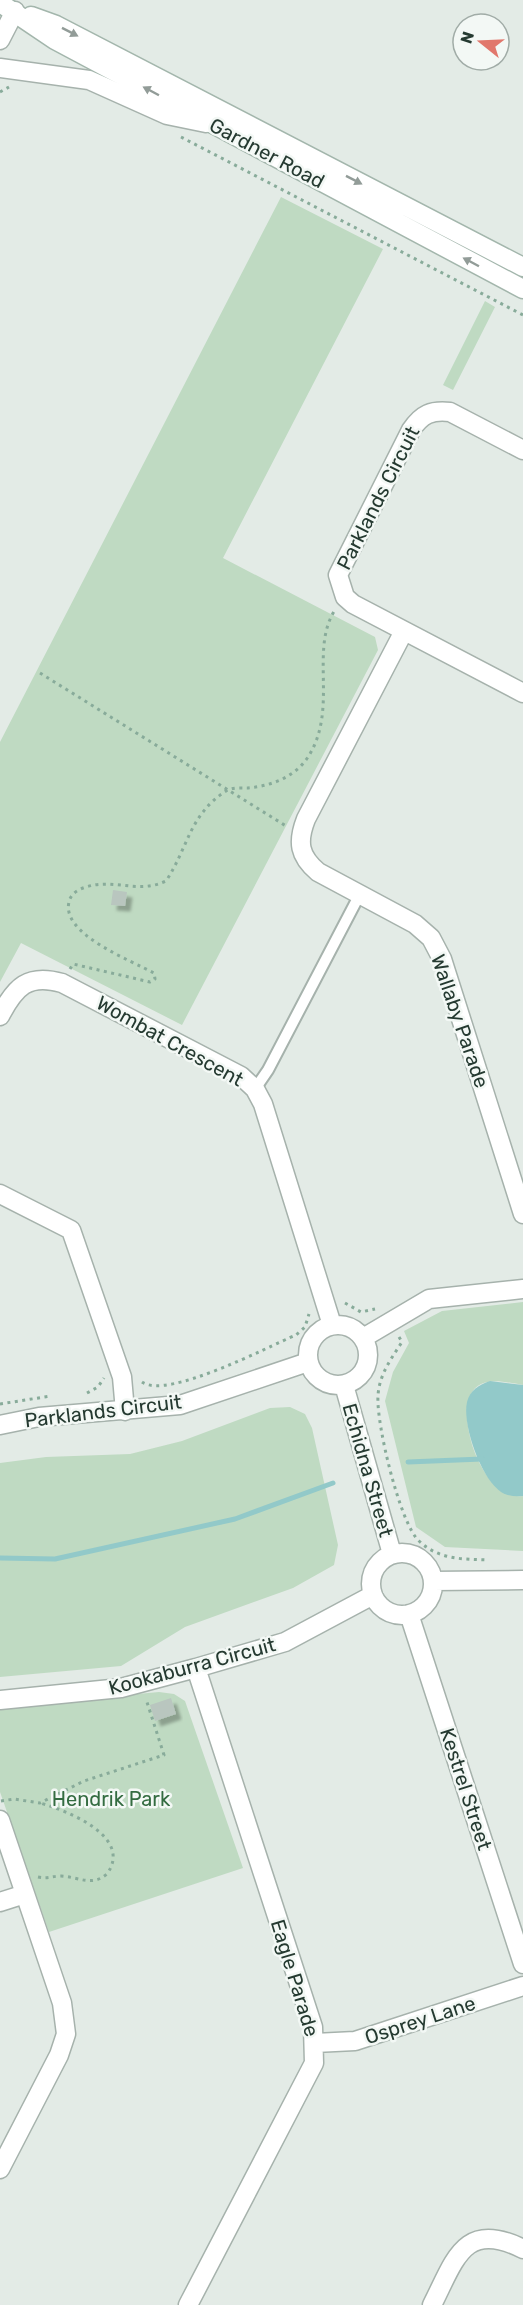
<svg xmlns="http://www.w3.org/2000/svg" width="523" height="2305" font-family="Rubik,sans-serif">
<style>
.green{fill:#bfdac2}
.water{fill:#92c9c9}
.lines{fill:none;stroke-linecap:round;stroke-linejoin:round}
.stream{stroke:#92c9c9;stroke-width:5}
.building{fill:#b9c6bf;filter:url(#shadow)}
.lane-casing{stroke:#a6b2ac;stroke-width:14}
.street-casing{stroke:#a6b2ac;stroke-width:21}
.secondary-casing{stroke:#a3b6ac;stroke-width:21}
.path{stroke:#88ab9a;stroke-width:3;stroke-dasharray:3 4.5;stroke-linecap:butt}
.lane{stroke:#fff;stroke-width:10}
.street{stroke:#fff;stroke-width:18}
.secondary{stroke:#fff;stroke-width:18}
.oneway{fill:#929c98}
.labels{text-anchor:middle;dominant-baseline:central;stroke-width:5;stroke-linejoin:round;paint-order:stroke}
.street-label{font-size:20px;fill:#253a31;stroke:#f3f8f5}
.park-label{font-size:20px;fill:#346c41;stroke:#f3f8f5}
</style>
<defs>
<filter id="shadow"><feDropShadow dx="5.5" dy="5.5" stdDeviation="1.5" flood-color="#0004"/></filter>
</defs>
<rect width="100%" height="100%" fill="#e3ebe6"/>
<path class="green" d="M 281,197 L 383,249 L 223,558 L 375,637 L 378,650 L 182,1025 L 21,943 L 0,982 L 0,742 Z
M 485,301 L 495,307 L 453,390 L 443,385 Z
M 523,1302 L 523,1385 C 510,1383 493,1378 481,1384 C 448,1399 479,1502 523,1496 L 523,1551 L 445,1547 L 416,1527 L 385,1401 L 393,1372 L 409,1343 L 404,1331 L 442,1311 Z
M 290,1407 L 305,1414 L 312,1428 L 338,1545 L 334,1565 L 293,1588 L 185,1627 L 121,1666 L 0,1677 L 0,1463 L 46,1457 L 130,1454 L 182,1441 L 270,1408 Z
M 159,1692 L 174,1694 L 185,1701 L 243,1868 L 49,1932 L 0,1792 L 0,1710 L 8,1706 Z"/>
<path class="water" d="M 490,1381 L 523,1385 L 523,1496 C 515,1497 508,1496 501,1492 C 481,1479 462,1425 467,1402 C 470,1390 479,1385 490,1381 Z"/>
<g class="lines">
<path class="stream" d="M 408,1462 L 482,1459
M 0,1558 L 55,1559 L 235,1519 L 333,1483"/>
</g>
<path class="building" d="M 113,890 L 127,892 L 125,906 L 111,905 Z
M 171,1698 L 176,1714 L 155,1721 L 150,1705 Z"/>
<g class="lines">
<defs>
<path id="lane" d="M 255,1089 L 268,1070 L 360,894"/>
<path id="street" d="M 0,40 L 15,11
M 0,68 L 89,80 L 167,115 L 206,123
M 523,450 L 450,412 C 431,410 422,414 411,430 L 338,575 L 345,597 L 353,604 L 523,693
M 404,631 L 306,819 C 297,842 299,856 318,872 L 415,924 L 431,938 L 442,959 L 523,1214
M 0,1016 C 15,987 28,973 62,983 L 241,1076 L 255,1089 L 263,1104 L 332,1325
M 0,1194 L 71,1230 L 122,1377 L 125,1411
M308 1355a30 30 0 1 1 60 0a30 30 0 1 1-60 0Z
M 363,1338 L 429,1299 L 523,1289
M 344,1385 L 392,1554
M 0,1425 L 39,1417 L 180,1405 L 308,1362
M371 1584a31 31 0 1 1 62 0a31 31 0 1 1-62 0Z
M 433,1581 L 523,1580
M 409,1614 L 523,1964
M 0,1700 L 121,1688 L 196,1668 L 285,1642 L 373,1595
M 0,1820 L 62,2003 L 66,2034 L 59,2055 L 0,2169
M 0,1902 L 25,1894
M 315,2043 L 355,2041 L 523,1986
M 188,2305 L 314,2063 L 313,2027 L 196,1668
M 432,2305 C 455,2260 464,2219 523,2249"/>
<path id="secondary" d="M 0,3 L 55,40 L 523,289
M 31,16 L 56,25 L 523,267"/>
</defs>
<use href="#lane" class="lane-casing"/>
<use href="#street" class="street-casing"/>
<use href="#secondary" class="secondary-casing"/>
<path class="path" d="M 0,92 L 9,87
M 181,137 L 523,315
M 40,673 L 286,826
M 70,969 L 73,964 L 150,982 L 155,979 L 154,973 C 130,960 61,934 69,902 C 71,891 84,887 94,885 C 119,881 141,893 166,881 C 188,848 189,815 226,791 C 232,787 241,788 248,788 C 271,786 295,777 308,757 C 339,709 309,650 335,610
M 345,1303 L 361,1312 L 375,1309
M 399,1337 L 402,1342 C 391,1359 379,1375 378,1396 C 376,1423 400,1524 419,1541 C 439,1560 463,1559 488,1560
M 142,1382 C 167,1400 267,1347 296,1335 L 305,1327 L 309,1314
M 87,1393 L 98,1387 L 104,1378
M 0,1404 L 51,1396
M 1,1801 L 14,1799 L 40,1803 L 84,1781 L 164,1755 L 146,1699
M 38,1877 C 47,1879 53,1876 61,1876 C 79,1877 92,1887 107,1874 C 134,1836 65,1810 40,1803"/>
<use href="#lane" class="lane"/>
<use href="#street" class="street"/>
<use href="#secondary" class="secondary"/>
</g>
<defs><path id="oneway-solid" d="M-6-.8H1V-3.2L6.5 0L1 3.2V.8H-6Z" transform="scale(1.5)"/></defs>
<g class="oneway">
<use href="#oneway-solid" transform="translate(70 32) rotate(27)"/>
<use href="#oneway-solid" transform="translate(151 91) rotate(-152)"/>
<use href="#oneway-solid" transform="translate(354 180) rotate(27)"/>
<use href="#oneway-solid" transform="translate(471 262) rotate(-152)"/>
</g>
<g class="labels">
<g class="street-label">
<text transform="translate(267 153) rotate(28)">Gardner Road</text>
<text transform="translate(378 498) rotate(-63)">Parklands Circuit</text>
<text transform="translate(460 1021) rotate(71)">Wallaby Parade</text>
<text transform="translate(170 1041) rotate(29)">Wombat Crescent</text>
<text transform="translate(103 1411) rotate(-7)">Parklands Circuit</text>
<text transform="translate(368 1470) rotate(74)">Echidna Street</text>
<text transform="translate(192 1666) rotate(-15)">Kookaburra Circuit</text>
<text transform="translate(466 1789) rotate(72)">Kestrel Street</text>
<text transform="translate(295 1978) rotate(73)">Eagle Parade</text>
<text transform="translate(420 2020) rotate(-18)">Osprey Lane</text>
</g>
<g class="park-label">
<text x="111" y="1799">Hendrik Park</text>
</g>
</g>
<g transform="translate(481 42) rotate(288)"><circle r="28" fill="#f3f8f5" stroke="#a1aca7" stroke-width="1.5"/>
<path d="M0-4.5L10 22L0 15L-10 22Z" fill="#e1776c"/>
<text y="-9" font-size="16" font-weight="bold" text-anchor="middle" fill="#253a31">N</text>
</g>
</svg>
